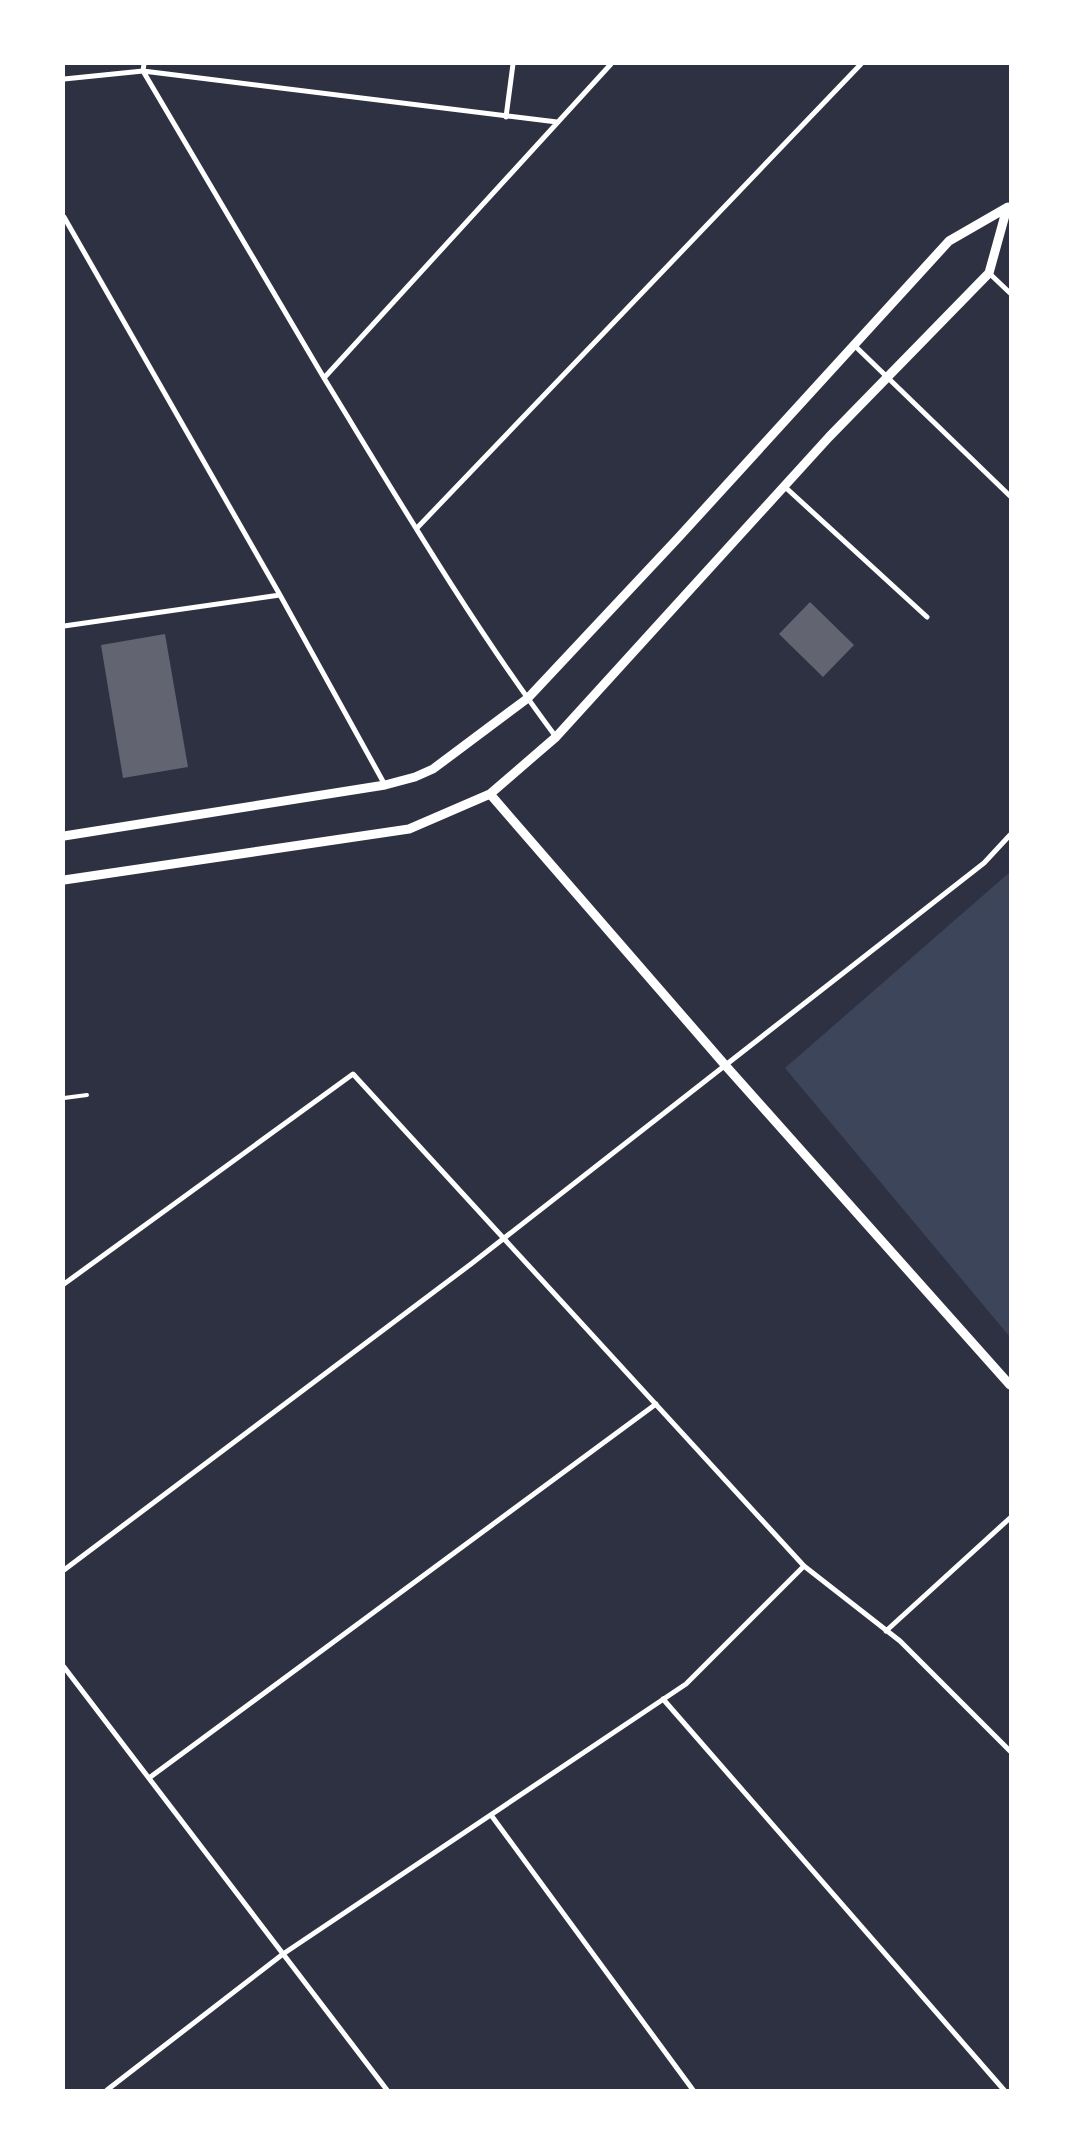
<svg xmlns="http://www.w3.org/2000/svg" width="1074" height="2154" font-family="'Space Grotesk',sans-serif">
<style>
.green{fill:#3c4559}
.building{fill:#626471}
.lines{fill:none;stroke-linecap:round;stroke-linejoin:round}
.service{stroke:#fff;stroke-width:4}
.minor{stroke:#fff;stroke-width:5}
.tertiary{stroke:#fff;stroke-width:9}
</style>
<rect width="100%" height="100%" fill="#2d3142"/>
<path class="green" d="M 1010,872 L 1010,1337 L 785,1068 Z"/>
<path class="building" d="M 810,602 L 854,645 L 823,677 L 779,634 Z
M 165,634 L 188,767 L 123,778 L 101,645 Z"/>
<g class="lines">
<path class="service" d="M 64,1098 L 87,1095"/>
<path class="minor" d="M 144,64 L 143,71 L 324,378
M 64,79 L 143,71 L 557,122
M 506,117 L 513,64
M 64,217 L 280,595 L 385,785
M 989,273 L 1010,293
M 854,345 L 1010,496
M 784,486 L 927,617
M 417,528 L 861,64
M 64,626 L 280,595
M 556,737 C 471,623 398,499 324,378 L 611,64
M 64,1284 L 353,1074 L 804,1566 L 900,1641 L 1010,1751
M 64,1570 L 471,1264 L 984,863 L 1010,835
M 886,1631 L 1010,1518
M 64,1667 L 387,2090
M 663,1699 L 1004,2090
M 149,1778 L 656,1404
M 491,1815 L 693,2090
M 107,2090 L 283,1954 L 686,1684 L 804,1566"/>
<path class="tertiary" d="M 490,794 L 725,1065 L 1010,1385
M 64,836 L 385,785 L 415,777 L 433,769 L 528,698 L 678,538 L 949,241 L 1008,207
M 64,880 L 409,829 L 490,794 L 556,737 L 829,437 L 989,273 L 1007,208"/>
</g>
<rect width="1074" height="2154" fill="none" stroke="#ffffff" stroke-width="130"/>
</svg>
